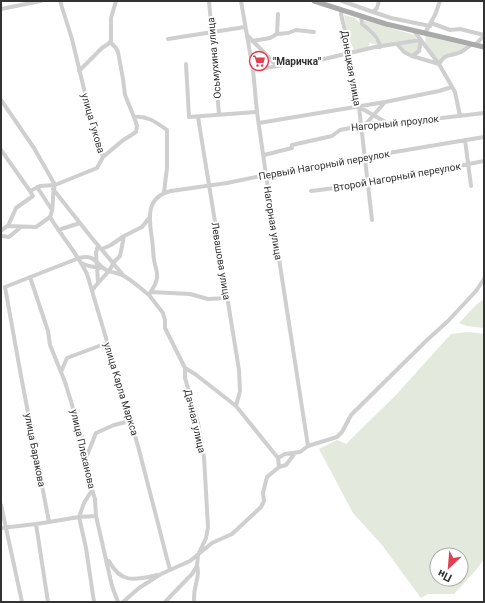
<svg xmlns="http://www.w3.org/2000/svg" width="485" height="603" font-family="Roboto,sans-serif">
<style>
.green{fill:#e3e9dc;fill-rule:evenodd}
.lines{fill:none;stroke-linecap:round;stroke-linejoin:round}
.minor{stroke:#cfcfcf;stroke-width:4}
.major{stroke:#aaa;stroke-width:5}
.labels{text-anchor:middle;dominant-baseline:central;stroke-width:4;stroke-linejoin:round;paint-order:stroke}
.street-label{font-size:10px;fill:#323232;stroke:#fff}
.poi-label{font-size:10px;font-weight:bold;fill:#323232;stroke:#fff;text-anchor:start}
</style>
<rect width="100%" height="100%" fill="#fff"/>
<path class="green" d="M 344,15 L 355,18 L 360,23 L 374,36 L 374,39 L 377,41 L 378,45 L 370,43 L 368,47 L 354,50 L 349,38 L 348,38 Z
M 364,20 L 411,34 L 414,35 L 416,38 L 415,40 L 381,45 C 382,35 369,29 363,22 Z
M 426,36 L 468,46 L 458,52 L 446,54 L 439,61 L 426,44 L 425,38 Z
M 419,42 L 419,48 L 414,54 L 406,52 L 400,45 Z
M 484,299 L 484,328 L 467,326 L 459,323 L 477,304 Z
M 468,332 L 484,334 L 484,559 L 476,570 L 454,594 L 428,594 L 421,598 L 382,545 L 353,513 L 319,449 L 337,440 L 346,444 L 396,395 L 451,334 ZM 437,555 L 461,555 L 461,579 L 437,579 Z"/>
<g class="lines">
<path class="minor" d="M 209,1 L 219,114
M 241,1 L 253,70 L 257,112 L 266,175 L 308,446
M 342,1 L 373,12 L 377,8 L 379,1
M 1,9 L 41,1
M 342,10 L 341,14 L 350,53 L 359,107 L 372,220
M 373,12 L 391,18 L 430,26
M 361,16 L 362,24 C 369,30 379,36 380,47
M 431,23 L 450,30 L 460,29 L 484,35
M 414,31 L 439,64 L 455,92 L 460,116
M 425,33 L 435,15 L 440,1
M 277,34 L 278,14
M 247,35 L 277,66
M 168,39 L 245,27
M 252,41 L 270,38 L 277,34 L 288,33 L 296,30 L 314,32
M 110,42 L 116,48 L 118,52 L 123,79 L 125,95 L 134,117
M 475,45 L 484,36
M 412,56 L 439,64 C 446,52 450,57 461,52 C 465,50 468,47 472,44
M 186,64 L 189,117 L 257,112
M 253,70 L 324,59 L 375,47 L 421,40 L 419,51 L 412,56 L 404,52 L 397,44
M 79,71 L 102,48 L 108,44 L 111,41 L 111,18 L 116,1
M 1,100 L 34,148 L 55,185 L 40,186 L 30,191 L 1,150
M 359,107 L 389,124
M 198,117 L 239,370 L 240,391 L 236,406
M 259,123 L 385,102 L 439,91 L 452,87
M 365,125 L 385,102
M 465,140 L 471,186
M 264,155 L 292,148 L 292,145 L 332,136 L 340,130 L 375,123 L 399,123 L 484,113
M 103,157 L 122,141 L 136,132 L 137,126 L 134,117 C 147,115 157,123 167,130 L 167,168 L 164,192
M 37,187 L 52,210
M 53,189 L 91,237 L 113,263 L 120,256 L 124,236 L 142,227 L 149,218
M 311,191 L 368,184 L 484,161
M 50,217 C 62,237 77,253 87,274 L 138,446 L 170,570
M 50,217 C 55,207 51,196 55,185 L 97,168 L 103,157 L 95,135 L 72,39 L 60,1
M 8,226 L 16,208 L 33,196 L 30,191
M 58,230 L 80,223
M 1,231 L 7,226 L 36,227 L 50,217
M 1,236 L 9,237 L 21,227
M 102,249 L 111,245 L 124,236
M 81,263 L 89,266 L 100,268
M 113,263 L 123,275
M 30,277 L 48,331 L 50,345 L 65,382 L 82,437 L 89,479 L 95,499 L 96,516 L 112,586 L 118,602
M 98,282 L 96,253 L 98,245
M 92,291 C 97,282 112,271 113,263
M 151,292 L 190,294 L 208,299 L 227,298
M 185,368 L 195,374 L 236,406 L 278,458 L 279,467
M 61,372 L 67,358 L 107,343
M 86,458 L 96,433 L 114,425 L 130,421
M 278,458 L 285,454 L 300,452 L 308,446 L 337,437 L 342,432 L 351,415 L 426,341 L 448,321 L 476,291 L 484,279
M 92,490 L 84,503 L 79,517 L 86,548 L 94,602
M 1,505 L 22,602
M 49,522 L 79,517 L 96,516
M 1,528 L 36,524
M 109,561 C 121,584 135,580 157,575
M 48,602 L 36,524 L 49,522 L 21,376 L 5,287 L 79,258 C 95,254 95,263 106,270 C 112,273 119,273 124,276 C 133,281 141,289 149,295
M 123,602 L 139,588 L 161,574 L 190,561 L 212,543 L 232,534 L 261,507 L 264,501 L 263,493 L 267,477 L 279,467 L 286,465 L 295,453
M 165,602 L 192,574 L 197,566 L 198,555 L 206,538 L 208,527 L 204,457 L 198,423 L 185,378 L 185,368 L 165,328 L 165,320 L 163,313 L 149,295 C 152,289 156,285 157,278 C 158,273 155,266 154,260 C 153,253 153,246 152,239 C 149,219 145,197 171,191 L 227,183 L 299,168 L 484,137
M 194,602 C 194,598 194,593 195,589 C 196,581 200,574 197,566"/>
<path class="major" d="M 314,1 L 386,24 L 484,47"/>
</g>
<defs>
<symbol id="supermarket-ring" viewBox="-11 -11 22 22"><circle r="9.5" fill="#fff" stroke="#e03e52" stroke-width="1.5"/><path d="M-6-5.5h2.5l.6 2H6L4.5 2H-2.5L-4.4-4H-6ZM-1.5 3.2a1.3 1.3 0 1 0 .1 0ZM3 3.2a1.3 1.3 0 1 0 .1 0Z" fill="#e03e52"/></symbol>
</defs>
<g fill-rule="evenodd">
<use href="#supermarket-ring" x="248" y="50" width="22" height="22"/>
</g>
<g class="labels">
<g class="street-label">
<text transform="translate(214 58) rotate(-95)">Осьмухина улица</text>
<text transform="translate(351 68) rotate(80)">Донецкая улица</text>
<text transform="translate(93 123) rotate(74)">улица Гукова</text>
<text transform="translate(395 123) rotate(-6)">Нагорный проулок</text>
<text transform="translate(324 165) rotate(-10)">Первый Нагорный переулок</text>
<text transform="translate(397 177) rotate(-10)">Второй Нагорный переулок</text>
<text transform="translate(273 223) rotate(81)">Нагорная улица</text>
<text transform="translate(221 261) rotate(81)">Левашова улица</text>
<text transform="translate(121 389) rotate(73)">улица Карла Маркса</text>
<text transform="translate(195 421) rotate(77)">Дачная улица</text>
<text transform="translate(83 449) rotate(77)">улица Плеханова</text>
<text transform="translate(35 450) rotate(79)">улица Баракова</text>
</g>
<g class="poi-label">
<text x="273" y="61">"Маричка"</text>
</g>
</g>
<rect width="485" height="603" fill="none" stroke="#323232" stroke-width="4"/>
<g transform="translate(449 567) rotate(206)"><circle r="19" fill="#ffffff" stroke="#adadad"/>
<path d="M0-3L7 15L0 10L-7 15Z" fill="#e03e52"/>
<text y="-6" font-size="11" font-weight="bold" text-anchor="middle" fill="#323232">Пн</text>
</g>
</svg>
